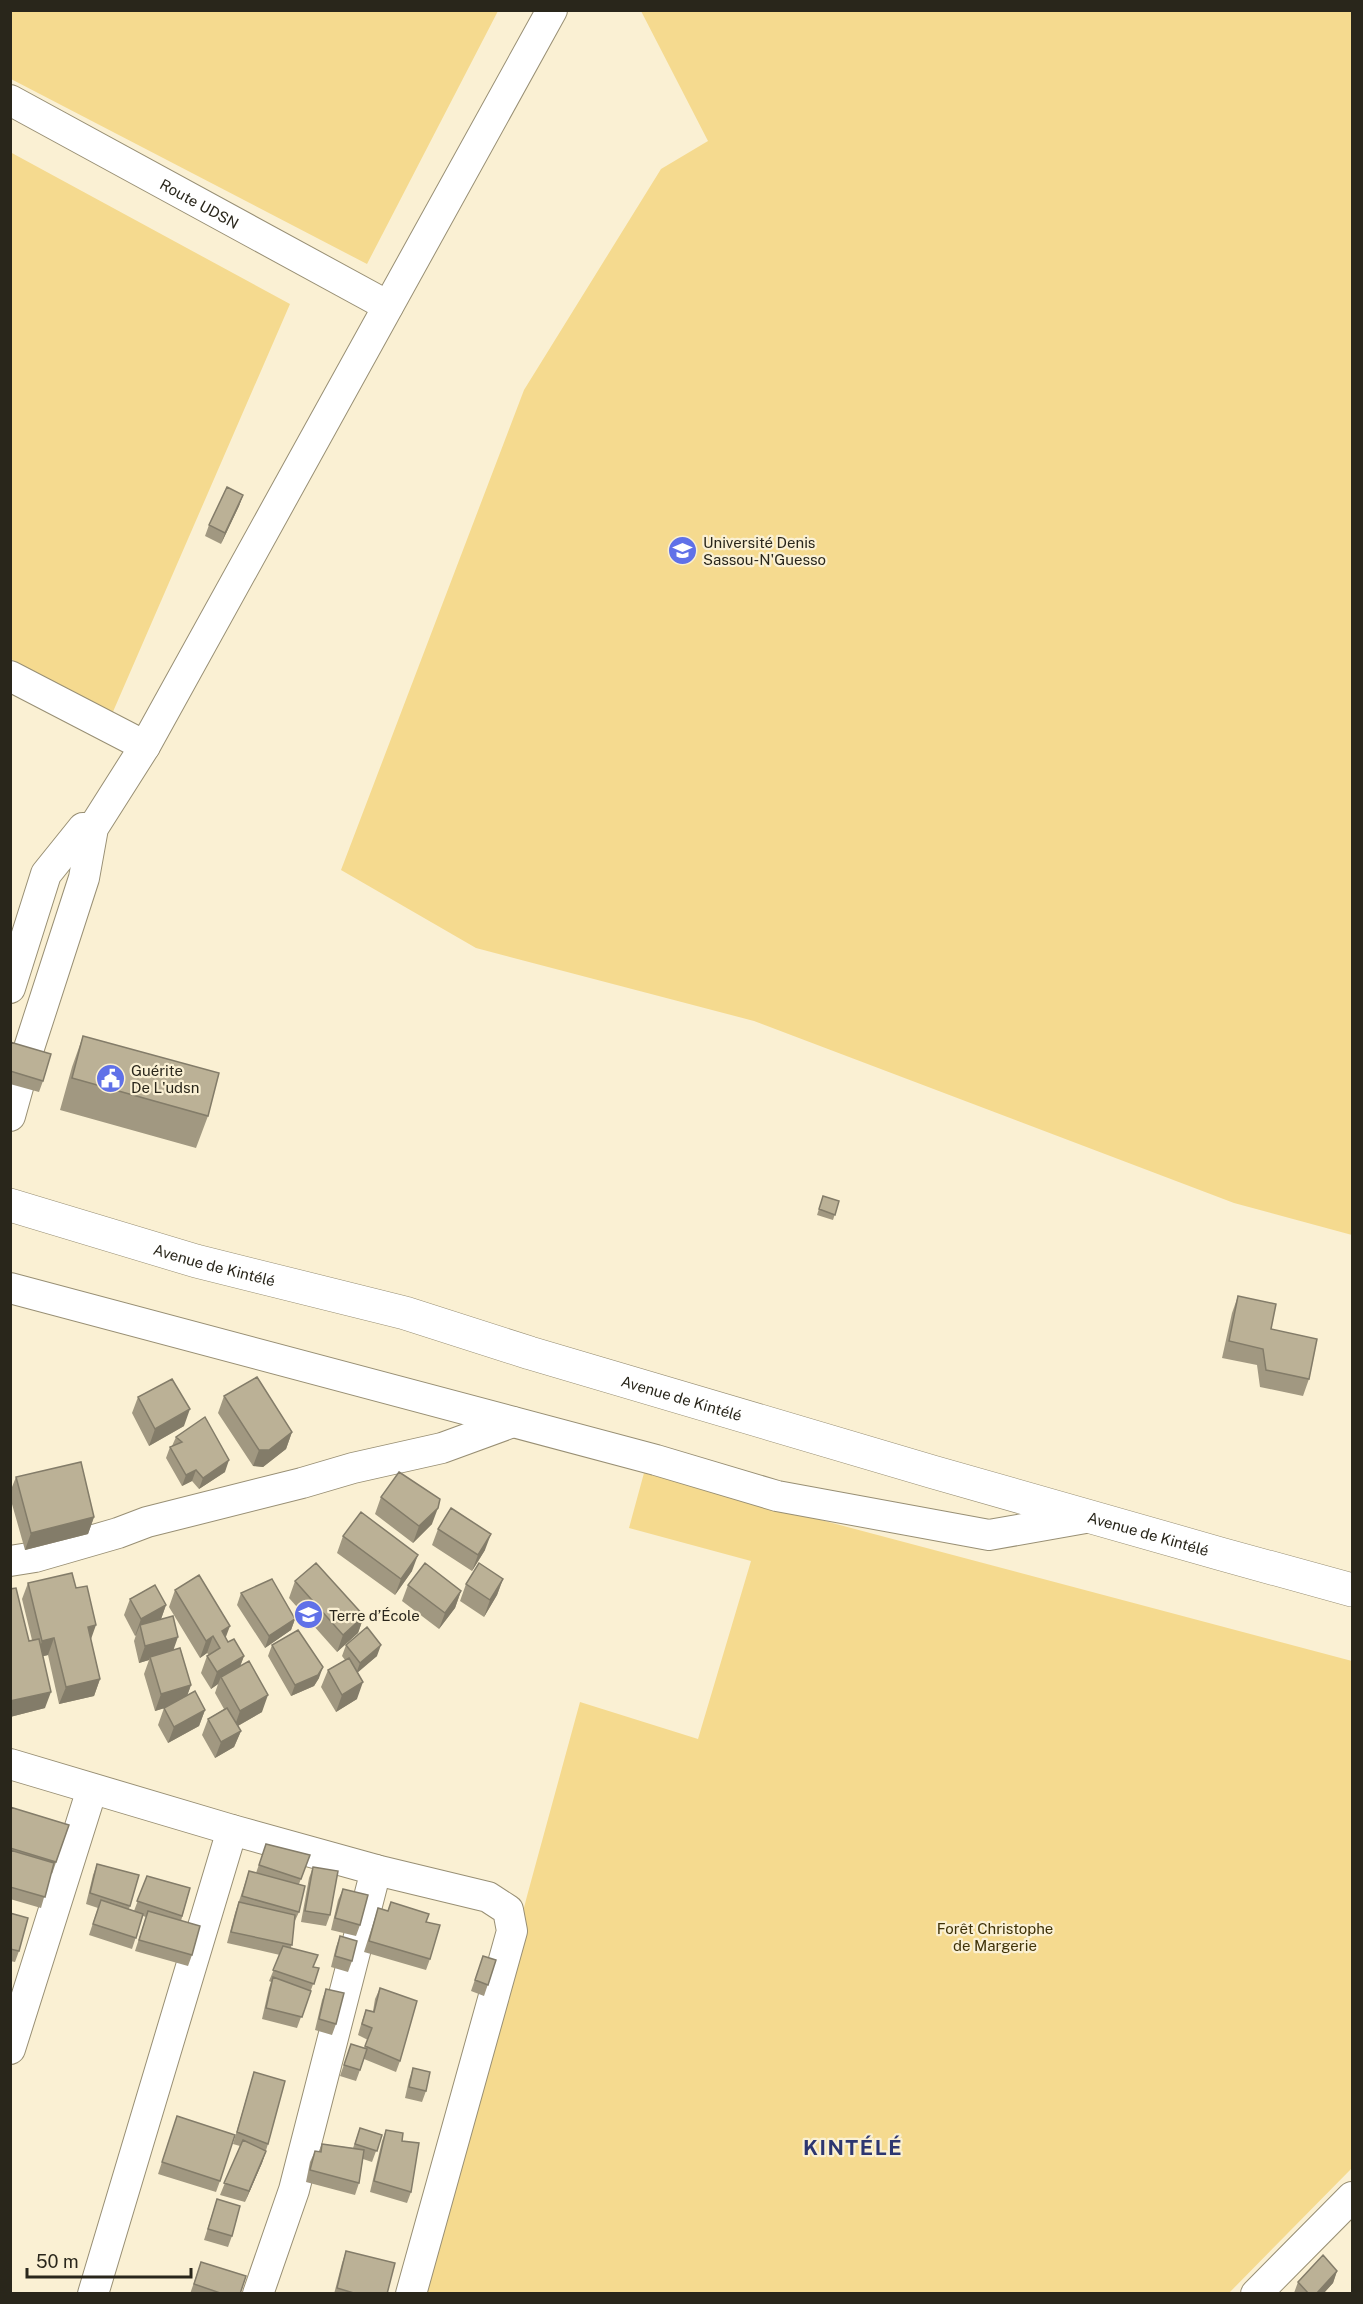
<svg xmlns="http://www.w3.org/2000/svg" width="1363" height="2304" font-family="'Public Sans',sans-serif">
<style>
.green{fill:#f5da8f}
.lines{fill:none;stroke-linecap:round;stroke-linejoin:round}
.minor-casing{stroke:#988f74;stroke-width:32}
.major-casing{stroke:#988f74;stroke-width:34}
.minor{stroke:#fff;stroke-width:30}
.major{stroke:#fff;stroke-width:33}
.wall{fill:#a19881}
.shaded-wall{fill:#837c69}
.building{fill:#bbb196;stroke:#837c69;stroke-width:1.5}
.labels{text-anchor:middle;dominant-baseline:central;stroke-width:4.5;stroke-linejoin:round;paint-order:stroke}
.street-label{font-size:15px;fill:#29261b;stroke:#faf0d3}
.poi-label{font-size:15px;fill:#29261b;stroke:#faf0d3;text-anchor:start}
.park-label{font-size:15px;fill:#3f3208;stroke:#faf0d3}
.district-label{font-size:21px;font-weight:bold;letter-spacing:1.5px;fill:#2d3670;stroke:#faf0d3}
</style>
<rect width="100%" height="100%" fill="#faf0d3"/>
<path class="green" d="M 10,11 L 11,10 L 498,11 L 367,264 L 11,79 Z
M 641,11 L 1352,11 L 1352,1235 L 1234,1203 L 754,1021 L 476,948 L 341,870 L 524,390 L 661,169 L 708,141 Z
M 10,152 L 290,304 L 112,714 L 11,659 Z
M 644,1473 L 1352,1661 L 1352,2168 L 1229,2293 L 426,2294 L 527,1896 L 580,1702 L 698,1739 L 751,1561 L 629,1528 Z"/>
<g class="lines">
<defs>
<g id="minor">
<path id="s1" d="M 10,100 L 388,306"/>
<path d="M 10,676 L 145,746"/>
<path d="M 10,988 L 46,874 L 83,828 L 93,828"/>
<path d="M 10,1116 L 29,1048 L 84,878 L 93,828 L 145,746 L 552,10"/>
<path d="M 10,1288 L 656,1460 L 777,1496 L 989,1535 L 1091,1517"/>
<path d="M 10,1561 L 35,1557 L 118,1533 L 147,1522 L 302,1483 L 353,1468 L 442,1448 L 513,1422"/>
<path d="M 10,1764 L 232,1830 L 376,1870 L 488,1897 L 508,1910 L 512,1931 L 411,2294"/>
<path d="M 10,2049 L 92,1789"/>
<path d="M 93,2294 L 232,1830"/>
<path d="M 258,2294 L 294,2190 L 376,1870"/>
<path d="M 1256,2294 L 1352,2197"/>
</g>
<g id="major">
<path id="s2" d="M 10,1205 L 196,1261 L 405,1313 L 530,1353 L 933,1472 L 1221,1554 L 1352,1590"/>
</g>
</defs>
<use href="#minor" class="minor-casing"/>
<use href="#major" class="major-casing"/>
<use href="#minor" class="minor"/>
<use href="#major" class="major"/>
</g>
<path class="wall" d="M 243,495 L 239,506 L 221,544 L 205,536 L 209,525 Z
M 83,1036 L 208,1116 L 196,1148 L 60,1110 L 72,1067 Z
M 10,1042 L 43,1081 L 39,1092 L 10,1084 Z
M 823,1196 L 839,1201 L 833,1220 L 817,1215 Z
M 1238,1296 L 1271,1329 L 1309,1379 L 1303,1396 L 1260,1387 L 1257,1365 L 1222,1358 L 1232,1313 Z
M 224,1396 L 292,1432 L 286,1449 L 263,1467 L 253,1466 L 218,1413 Z
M 138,1397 L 184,1426 L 149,1446 L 132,1413 Z
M 176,1437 L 225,1472 L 199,1489 L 192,1481 L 182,1486 L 166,1458 L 170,1447 L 172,1446 Z
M 16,1477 L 94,1517 L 88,1534 L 25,1550 L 10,1497 L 10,1492 Z
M 381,1497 L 432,1524 L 413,1543 L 375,1514 Z
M 438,1529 L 485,1550 L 472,1571 L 432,1545 Z
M 343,1536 L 412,1571 L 395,1595 L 337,1553 Z
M 503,1579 L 497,1595 L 484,1617 L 460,1601 L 466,1584 Z
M 295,1581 L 364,1616 L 358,1633 L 337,1652 L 289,1598 Z
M 28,1583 L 76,1588 L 91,1640 L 100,1679 L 94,1696 L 59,1704 L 48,1655 L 43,1656 L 45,1708 L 10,1717 L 10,1589 L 29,1641 L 32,1640 L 22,1599 Z
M 408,1585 L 461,1591 L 455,1608 L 439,1629 L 402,1601 Z
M 175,1590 L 228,1642 L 244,1656 L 240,1666 L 262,1712 L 238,1726 L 241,1731 L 234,1747 L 215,1758 L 202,1735 L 208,1719 L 224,1709 L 215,1693 L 218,1684 L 211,1689 L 201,1673 L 207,1656 L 209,1655 L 207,1653 L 200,1658 L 169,1607 Z
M 241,1593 L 295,1619 L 291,1630 L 265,1648 L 237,1605 Z
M 130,1599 L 166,1605 L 161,1619 L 174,1650 L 191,1685 L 187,1695 L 205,1710 L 199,1726 L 168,1743 L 158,1725 L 164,1708 L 155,1711 L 144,1674 L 149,1660 L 139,1663 L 134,1641 L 136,1635 L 135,1636 L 124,1615 Z
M 272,1645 L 319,1678 L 314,1686 L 291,1696 L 268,1656 Z
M 346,1645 L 377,1656 L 357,1672 L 357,1699 L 336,1712 L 321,1687 L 328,1670 L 345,1660 L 342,1656 Z
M 10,1807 L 69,1825 L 52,1874 L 51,1873 L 41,1908 L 10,1899 Z
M 266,1844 L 310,1855 L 299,1884 L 299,1912 L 294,1923 L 291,1948 L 313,1967 L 319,1968 L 297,2028 L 262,2019 L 269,1988 L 271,1982 L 269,1981 L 280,1955 L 227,1943 L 235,1913 L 249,1871 L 256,1873 Z
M 97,1864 L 139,1875 L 129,1909 L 134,1911 L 147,1876 L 190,1888 L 181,1921 L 192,1955 L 188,1966 L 135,1951 L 146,1917 L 143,1916 L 132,1949 L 89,1935 L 98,1908 L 86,1904 L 93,1875 Z
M 313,1867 L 330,1915 L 326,1926 L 301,1922 L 309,1878 Z
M 343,1889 L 360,1925 L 356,1936 L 331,1930 L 338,1900 Z
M 378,1908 L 426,1922 L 430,1959 L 426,1970 L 364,1952 Z
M 10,1913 L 19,1951 L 15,1962 L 10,1961 Z
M 340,1936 L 352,1961 L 348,1972 L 331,1967 L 336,1947 Z
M 483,1956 L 496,1960 L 484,1996 L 471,1991 Z
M 380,1988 L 400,2061 L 396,2072 L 364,2059 L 356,2081 L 340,2076 L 351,2044 L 364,2048 L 368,2040 L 358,2035 L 362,2021 L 366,2010 L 373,2011 L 375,1999 Z
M 326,1989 L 336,2024 L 332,2035 L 315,2030 L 322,2000 Z
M 413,2068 L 426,2091 L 422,2102 L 405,2098 L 409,2080 Z
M 254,2072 L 268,2144 L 262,2163 L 245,2202 L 220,2195 L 240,2146 L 233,2144 Z
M 177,2116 L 220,2181 L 216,2192 L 158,2174 Z
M 360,2128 L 382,2135 L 372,2162 L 363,2159 L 359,2183 L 355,2195 L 306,2182 L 310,2162 L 315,2151 L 319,2151 L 322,2144 L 353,2148 Z
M 386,2130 L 402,2141 L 411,2192 L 407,2203 L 370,2192 L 382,2141 Z
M 217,2199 L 232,2236 L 228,2247 L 204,2240 Z
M 346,2251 L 387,2294 L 334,2294 L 342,2263 Z
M 201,2262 L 240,2294 L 190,2294 Z
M 1337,2271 L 1333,2283 L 1323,2294 L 1294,2293 L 1298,2282 Z"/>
<path class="shaded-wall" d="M 243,495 L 239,506 L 221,544 L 225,533 Z
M 190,1409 L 184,1426 L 149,1446 L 155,1429 Z
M 292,1432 L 286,1449 L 263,1467 L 253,1466 L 259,1450 Z
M 229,1460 L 225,1472 L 199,1489 L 203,1478 Z
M 196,1470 L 192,1481 L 182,1486 L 186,1475 Z
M 438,1508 L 432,1524 L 413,1543 L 419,1526 Z
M 94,1517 L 88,1534 L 25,1550 L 31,1533 Z
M 491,1534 L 485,1550 L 472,1571 L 478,1555 Z
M 418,1555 L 412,1571 L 395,1595 L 401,1579 Z
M 503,1579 L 497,1595 L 484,1617 L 490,1600 Z
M 461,1591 L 455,1608 L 439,1629 L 445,1613 Z
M 166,1605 L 160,1622 L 140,1625 L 136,1635 L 135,1636 L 141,1619 Z
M 364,1616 L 358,1633 L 337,1652 L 343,1635 Z
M 295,1619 L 291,1630 L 265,1648 L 269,1636 Z
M 96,1625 L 90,1642 L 88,1627 Z
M 230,1626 L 224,1642 L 222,1631 Z
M 213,1636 L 207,1653 L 200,1658 L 206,1641 Z
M 178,1637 L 172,1654 L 150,1657 L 149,1660 L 139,1663 L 145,1646 Z
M 54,1638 L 48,1655 L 36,1658 L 42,1641 Z
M 381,1645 L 377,1656 L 356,1674 L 360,1663 Z
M 244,1656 L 238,1672 L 221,1677 L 218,1684 L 211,1689 L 217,1672 Z
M 323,1667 L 319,1678 L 314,1686 L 291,1696 L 295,1685 Z
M 100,1679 L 94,1696 L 59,1704 L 66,1687 Z
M 363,1682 L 357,1699 L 336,1712 L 342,1695 Z
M 191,1685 L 185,1702 L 155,1711 L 161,1694 Z
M 51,1692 L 45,1708 L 10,1717 L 10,1701 Z
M 268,1695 L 262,1712 L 234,1728 L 240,1711 Z
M 205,1710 L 199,1726 L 168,1743 L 174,1727 Z
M 241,1731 L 234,1747 L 215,1758 L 221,1742 Z
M 266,2151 L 262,2163 L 245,2202 L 249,2191 Z
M 1337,2271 L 1333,2283 L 1323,2294 L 1316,2294 Z"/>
<path class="building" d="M 227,487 L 243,495 L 225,533 L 209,525 Z
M 83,1036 L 219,1073 L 208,1116 L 72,1078 Z
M 10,1042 L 51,1054 L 43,1081 L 10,1071 Z
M 823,1196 L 839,1201 L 835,1215 L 819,1209 Z
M 1238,1296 L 1276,1304 L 1271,1329 L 1317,1339 L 1309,1379 L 1266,1370 L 1263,1349 L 1229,1341 Z
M 257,1377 L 292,1432 L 269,1450 L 259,1450 L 224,1396 Z
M 172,1379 L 190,1409 L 155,1429 L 138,1397 Z
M 205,1417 L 229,1460 L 203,1478 L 196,1470 L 186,1475 L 170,1447 L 182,1442 L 176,1437 Z
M 81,1462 L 94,1517 L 31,1533 L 16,1477 Z
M 399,1472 L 440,1499 L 438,1508 L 419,1526 L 381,1497 Z
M 451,1508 L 491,1534 L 478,1555 L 438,1529 Z
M 361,1512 L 418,1555 L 401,1579 L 343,1536 Z
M 316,1563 L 364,1616 L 343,1635 L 295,1581 Z
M 425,1563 L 461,1591 L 445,1613 L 408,1585 Z
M 479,1563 L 503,1579 L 490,1600 L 466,1584 Z
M 72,1573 L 76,1588 L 87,1586 L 96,1625 L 88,1627 L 100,1679 L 66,1687 L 54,1638 L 42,1641 L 28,1583 Z
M 199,1575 L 230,1626 L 222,1631 L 228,1642 L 234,1639 L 244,1656 L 217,1672 L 207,1656 L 220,1648 L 213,1636 L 206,1641 L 175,1590 Z
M 272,1579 L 295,1619 L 269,1636 L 241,1593 Z
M 155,1585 L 166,1605 L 141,1619 L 130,1599 Z
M 16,1588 L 29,1641 L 39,1639 L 51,1692 L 10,1701 L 10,1589 Z
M 173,1616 L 178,1637 L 145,1646 L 140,1625 Z
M 367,1627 L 381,1645 L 360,1663 L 346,1645 Z
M 298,1630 L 323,1667 L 318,1675 L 295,1685 L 272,1645 Z
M 180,1648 L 191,1685 L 161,1694 L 150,1657 Z
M 349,1658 L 363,1682 L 342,1695 L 328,1670 Z
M 249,1661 L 268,1695 L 240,1711 L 221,1677 Z
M 195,1691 L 205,1710 L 174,1727 L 164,1708 Z
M 227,1708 L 241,1731 L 221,1742 L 208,1719 Z
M 10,1807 L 69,1825 L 56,1862 L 10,1848 Z
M 266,1844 L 310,1855 L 301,1879 L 259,1865 Z
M 10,1850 L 54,1863 L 45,1897 L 10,1887 Z
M 97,1864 L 139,1875 L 130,1906 L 90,1893 Z
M 313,1867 L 338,1871 L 330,1915 L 305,1911 Z
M 249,1871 L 305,1886 L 299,1912 L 242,1896 Z
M 147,1876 L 190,1888 L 182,1916 L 137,1901 Z
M 343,1889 L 368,1895 L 360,1925 L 335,1918 Z
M 101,1900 L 143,1914 L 136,1938 L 93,1924 Z
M 239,1902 L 295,1915 L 292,1945 L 231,1932 Z
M 391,1902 L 429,1914 L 426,1922 L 440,1925 L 430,1959 L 369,1941 L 378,1908 L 388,1911 Z
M 148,1911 L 200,1926 L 192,1955 L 139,1940 Z
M 10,1913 L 28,1918 L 19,1951 L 10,1949 Z
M 340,1936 L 357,1941 L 352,1961 L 335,1956 Z
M 283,1946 L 318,1955 L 313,1967 L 319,1968 L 314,1984 L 273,1970 Z
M 483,1956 L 496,1960 L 488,1985 L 475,1980 Z
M 273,1977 L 311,1991 L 302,2017 L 266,2008 Z
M 380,1988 L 417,2001 L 400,2061 L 365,2046 L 372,2028 L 362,2024 L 366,2010 L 374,2012 Z
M 326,1989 L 344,1993 L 336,2024 L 319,2019 Z
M 351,2044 L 367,2049 L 360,2070 L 344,2065 Z
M 413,2068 L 430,2072 L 426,2091 L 409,2087 Z
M 254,2072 L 285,2081 L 268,2144 L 237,2132 Z
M 177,2116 L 235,2135 L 220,2181 L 162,2162 Z
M 360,2128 L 382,2135 L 377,2151 L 355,2144 Z
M 386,2130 L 403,2133 L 402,2141 L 419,2143 L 411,2192 L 374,2181 Z
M 243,2140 L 266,2151 L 249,2191 L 224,2183 Z
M 322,2144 L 364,2150 L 359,2183 L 310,2170 L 315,2151 L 321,2152 Z
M 217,2199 L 240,2206 L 232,2236 L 208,2229 Z
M 346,2251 L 395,2263 L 387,2294 L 357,2294 L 337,2288 Z
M 1323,2255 L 1337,2271 L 1316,2294 L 1309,2294 L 1298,2282 Z
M 201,2262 L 246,2276 L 240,2294 L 223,2294 L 194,2284 Z"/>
<defs>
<symbol id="university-disc" viewBox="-11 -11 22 22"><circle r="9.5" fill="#6071e8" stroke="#faf0d3"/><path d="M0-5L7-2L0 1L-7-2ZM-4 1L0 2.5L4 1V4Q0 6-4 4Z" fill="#fff"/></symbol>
<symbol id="civic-disc" viewBox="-11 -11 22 22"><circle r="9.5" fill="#6071e8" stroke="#faf0d3"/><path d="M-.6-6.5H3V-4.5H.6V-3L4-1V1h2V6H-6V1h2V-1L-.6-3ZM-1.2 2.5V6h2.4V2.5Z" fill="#fff"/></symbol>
<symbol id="school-disc" viewBox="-11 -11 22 22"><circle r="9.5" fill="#6071e8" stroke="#faf0d3"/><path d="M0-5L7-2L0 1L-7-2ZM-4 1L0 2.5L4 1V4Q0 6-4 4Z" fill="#fff"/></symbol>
</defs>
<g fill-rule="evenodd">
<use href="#university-disc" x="666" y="534" width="33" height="33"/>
<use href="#civic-disc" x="94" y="1062" width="33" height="33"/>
<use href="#school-disc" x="292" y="1598" width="33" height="33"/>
</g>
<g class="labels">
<g class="street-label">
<text stroke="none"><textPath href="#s1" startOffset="216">Route UDSN</textPath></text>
<text stroke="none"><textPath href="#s2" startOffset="213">Avenue de Kintélé</textPath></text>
<text stroke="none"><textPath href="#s2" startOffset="699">Avenue de Kintélé</textPath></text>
<text stroke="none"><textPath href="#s2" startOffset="1185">Avenue de Kintélé</textPath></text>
</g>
<g class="poi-label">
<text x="703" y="542">Université Denis<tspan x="703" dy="17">Sassou-N'Guesso</tspan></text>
<text x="131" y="1070">Guérite<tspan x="131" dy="17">De L'udsn</tspan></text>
<text x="329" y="1615">Terre d’École</text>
</g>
<g class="park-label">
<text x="995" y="1928">Forêt Christophe<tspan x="995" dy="17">de Margerie</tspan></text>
</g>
<g class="district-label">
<text x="853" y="2147">KINTÉLÉ</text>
</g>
</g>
<rect width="1363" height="2304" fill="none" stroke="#29261b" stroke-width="24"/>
<path d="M27 2268v9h164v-9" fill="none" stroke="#29261b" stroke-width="3"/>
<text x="36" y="2268" font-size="18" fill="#29261b" stroke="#faf0d3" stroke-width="4.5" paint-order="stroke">50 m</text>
</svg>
